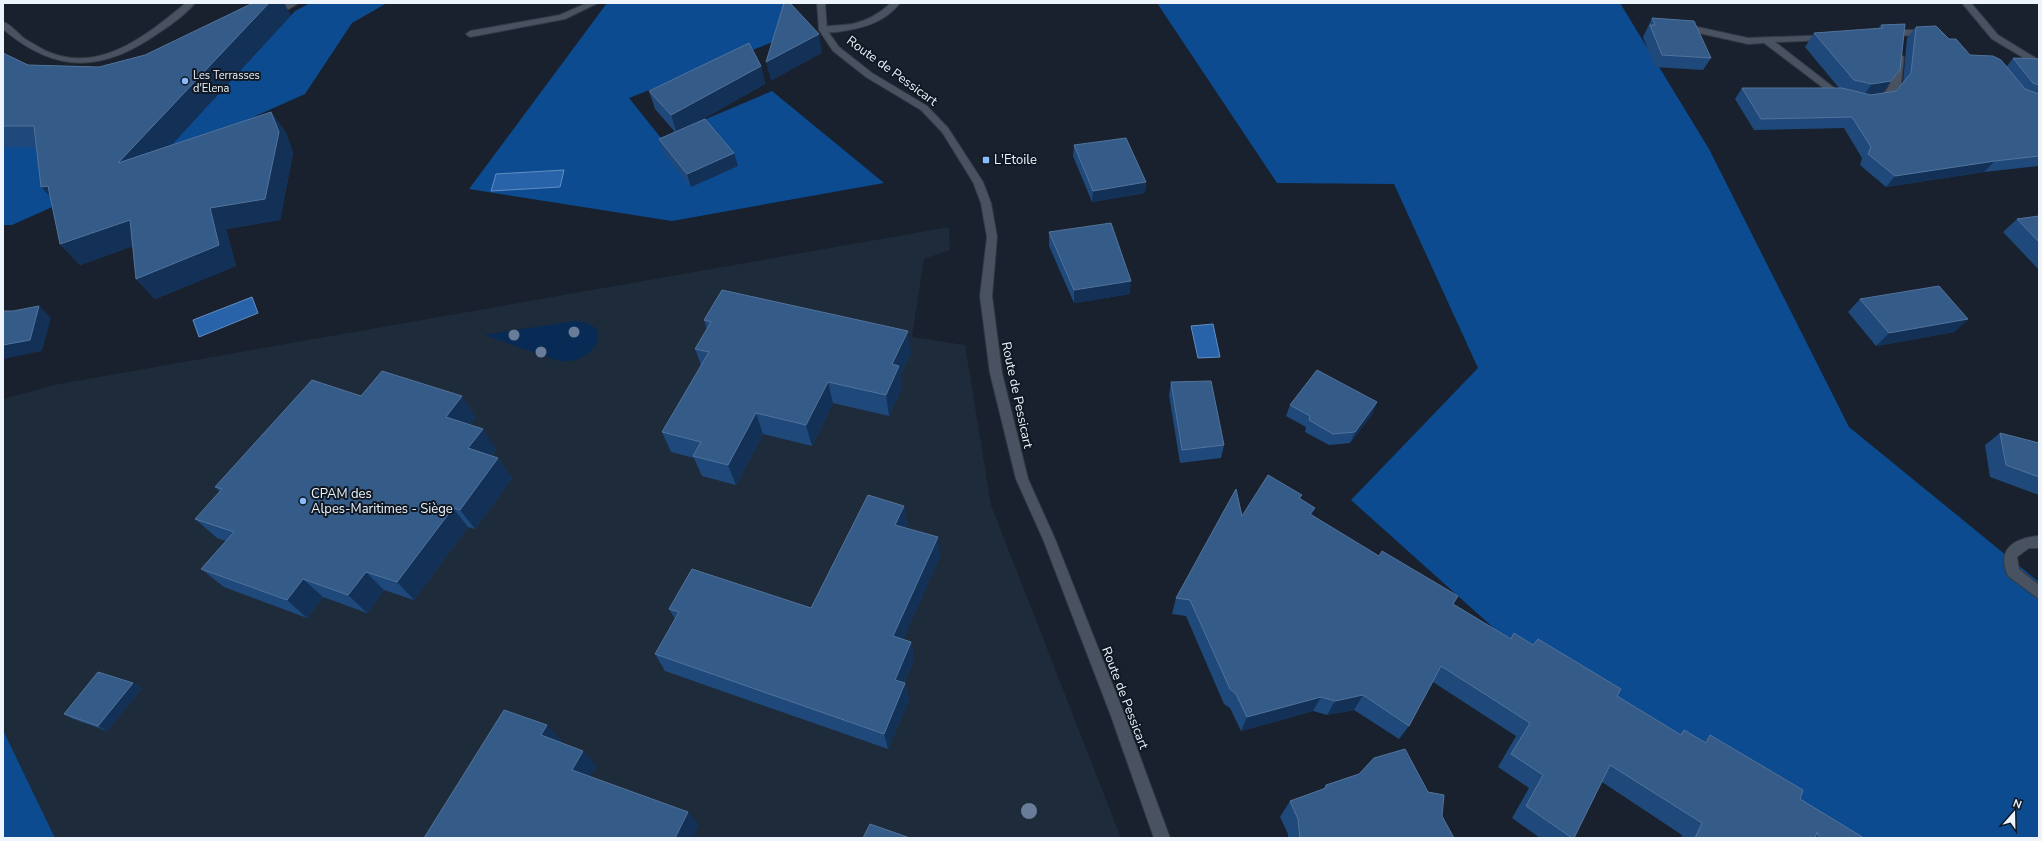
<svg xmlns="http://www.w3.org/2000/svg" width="2042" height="841" font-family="'Nunito Sans',sans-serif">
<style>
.built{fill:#1e2b3b}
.green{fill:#072b55}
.forest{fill:#0c4b90}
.water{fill:#2863aa;stroke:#638ec3}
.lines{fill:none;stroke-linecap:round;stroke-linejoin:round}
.lane-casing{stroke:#333a43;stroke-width:2}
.street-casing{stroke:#333a43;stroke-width:2}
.secondary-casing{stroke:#333a43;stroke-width:2}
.lane{fill:#485260;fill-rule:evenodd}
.street{fill:#485260;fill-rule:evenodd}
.secondary{fill:#485260;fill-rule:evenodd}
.tree{fill:#697d98}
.wall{fill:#1f497b}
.shaded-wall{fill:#133156}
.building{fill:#355b89;stroke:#52739b}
.poi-dot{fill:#88bbfc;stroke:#0f1823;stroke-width:1.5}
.labels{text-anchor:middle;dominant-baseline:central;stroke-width:4;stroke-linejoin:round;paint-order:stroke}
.far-poi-label{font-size:11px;fill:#edf4fc;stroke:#0f1823;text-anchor:start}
.street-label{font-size:13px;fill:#edf4fc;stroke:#0f1823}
.poi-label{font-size:13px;fill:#edf4fc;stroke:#0f1823;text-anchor:start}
</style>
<rect width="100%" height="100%" fill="#18212d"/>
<path class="built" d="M 949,227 L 950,250 L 924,259 L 912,337 L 965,345 L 991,505 L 1121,838 L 55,838 L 3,730 L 3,399 L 59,384 Z"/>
<path class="green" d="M 574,321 C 620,323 592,369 556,360 L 484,335 Z"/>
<path class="forest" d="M 310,3 L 387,3 L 352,23 L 305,94 L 12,225 L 3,225 L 3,147 L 98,147 L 214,99 L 295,11 Z
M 607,3 L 785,3 L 783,38 L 629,98 L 661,138 L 772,91 L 884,183 L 672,221 L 469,189 Z
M 1157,3 L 1620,3 L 1709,149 L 1849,427 L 2039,582 L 2039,838 L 1728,838 L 1351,500 L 1478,368 L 1394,184 L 1277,183 Z
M 3,730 L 55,838 L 3,838 Z"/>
<path class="water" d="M 564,170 L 560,187 L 491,191 L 496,174 Z
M 252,297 L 258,313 L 199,337 L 193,320 Z
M 1213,324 L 1220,357 L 1198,358 L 1191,326 Z"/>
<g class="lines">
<defs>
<path id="lane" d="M 186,3 L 195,3 C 186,14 172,24 160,32 C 104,72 57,75 3,29 L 3,22 C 11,24 18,34 25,39 C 32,43 39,47 46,51 C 99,75 147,35 186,3 Z
M 587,3 L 598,3 L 565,19 L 470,37 L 466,34 L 470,31 L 560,15 Z
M 891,3 L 900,3 C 885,23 860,29 836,32 C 830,32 823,34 819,30 C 825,24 843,26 852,24 C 867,21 880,13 891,3 Z"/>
<path id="street" d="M 1962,3 L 1971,3 L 1998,35 L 2039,60 L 2039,67 L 1992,39 Z
M 1684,24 L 1748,38 L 1831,35 L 1831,39 L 1828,40 L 1775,42 L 1846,97 L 1844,99 L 1838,99 L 1764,43 L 1748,44 L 1681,29 L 1681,25 Z
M 1888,30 L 1928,30 L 1932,33 L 1928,36 L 1885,35 L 1884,33 Z
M 1899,54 L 1904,57 L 1901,84 L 1887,101 L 1874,102 L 1874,98 C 1893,93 1892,74 1894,57 Z
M 2039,536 L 2039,548 L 2029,548 L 2017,557 L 2019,569 L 2039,585 L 2039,599 L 2008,576 C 1996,549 2014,538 2039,536 Z"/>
<path id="secondary" d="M 288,3 L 299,3 L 275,17 L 272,18 L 268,15 Z
M 817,3 L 825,3 L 827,30 L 839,47 L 872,73 L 927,106 L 948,128 L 983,182 L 991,203 L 997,237 L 992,296 L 1002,373 L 1028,479 L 1055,539 L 1125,716 L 1170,838 L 1154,838 L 1111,716 L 1043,539 L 1016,479 L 990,373 L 980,296 L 987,237 L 981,203 L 973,182 L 942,132 L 921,110 L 866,77 L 833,51 L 819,30 Z"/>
</defs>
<use href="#lane" class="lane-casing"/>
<use href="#street" class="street-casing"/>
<use href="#secondary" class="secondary-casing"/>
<use href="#lane" class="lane"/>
<use href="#street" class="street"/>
<use href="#secondary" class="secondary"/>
</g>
<g class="tree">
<circle cx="574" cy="332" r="5.5"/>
<circle cx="514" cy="335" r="5.5"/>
<circle cx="541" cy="352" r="5.5"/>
<circle cx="1029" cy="811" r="8"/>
</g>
<path class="wall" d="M 291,15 L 171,145 L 271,112 L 286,133 L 293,153 L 280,220 L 226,229 L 236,266 L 155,299 L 136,279 L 133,246 L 80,265 L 60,244 L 50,196 L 41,187 L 37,147 L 3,147 L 3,53 L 28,65 L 99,67 L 145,55 Z
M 1652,18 L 1711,58 L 1703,70 L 1655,67 L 1643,37 Z
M 1905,24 L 1890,83 L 1881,94 L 1896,91 L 1903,83 L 1907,38 L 1916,27 L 1949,39 L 1970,55 L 2007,66 L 2013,58 L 2039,59 L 2039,166 L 1984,172 L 1886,187 L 1860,165 L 1862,158 L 1844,128 L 1754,130 L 1735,99 L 1742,88 L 1839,88 L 1805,47 L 1814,33 L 1878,29 L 1881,25 Z
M 761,66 L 765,84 L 694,124 L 738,166 L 691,187 L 663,152 L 659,139 L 675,132 L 655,109 L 649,91 Z
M 1074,145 L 1146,182 L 1145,193 L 1092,202 L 1073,156 Z
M 2039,216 L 2039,270 L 2003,232 L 2017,219 Z
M 1049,232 L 1130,294 L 1074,303 L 1049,246 Z
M 1860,299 L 1968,319 L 1954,332 L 1876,346 L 1848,312 Z
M 704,320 L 911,353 L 900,375 L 902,387 L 889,416 L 833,403 L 812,446 L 763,434 L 736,485 L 702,476 L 694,458 L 671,452 L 662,432 L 701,365 L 695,349 L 707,330 Z
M 1171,382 L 1224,445 L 1221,458 L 1180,463 L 1169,395 Z
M 361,396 L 476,417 L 470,425 L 496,449 L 492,456 L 498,458 L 512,478 L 475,529 L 468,527 L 414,600 L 384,590 L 367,613 L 323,597 L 307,618 L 224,587 L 201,569 L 226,541 L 217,538 L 195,519 L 220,492 L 215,487 Z
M 1377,402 L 1372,414 L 1350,443 L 1329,445 L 1305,432 L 1306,427 L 1286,416 L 1290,405 Z
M 2000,433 L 2039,443 L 2039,495 L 1990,477 L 1985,445 Z
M 1302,495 L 1300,499 L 1312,516 L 1453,604 L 1510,638 L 1514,633 L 1533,645 L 1538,639 L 1617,696 L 1679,734 L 1684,730 L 1703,741 L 1710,735 L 1800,799 L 1864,838 L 1681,838 L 1682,835 L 1602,782 L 1574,838 L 1540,838 L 1512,818 L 1529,788 L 1498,767 L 1516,736 L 1433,682 L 1409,726 L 1399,739 L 1354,710 L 1327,715 L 1313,711 L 1241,731 L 1230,708 L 1224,704 L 1186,616 L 1172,614 L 1176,598 L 1242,516 Z
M 904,506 L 907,525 L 906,528 L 940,556 L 903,639 L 911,642 L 914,659 L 904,683 L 905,683 L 909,700 L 888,749 L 665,671 L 655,654 L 675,619 L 669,609 L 811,608 Z
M 133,683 L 142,688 L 107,731 L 73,719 L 64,714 Z
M 1326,785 L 1428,792 L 1454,838 L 1288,838 L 1288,834 L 1280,817 L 1290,801 L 1323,789 Z"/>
<path class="shaded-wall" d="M 269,3 L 284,3 L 291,15 L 136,184 L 118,163 Z
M 819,34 L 822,53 L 771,81 L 766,62 Z
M 761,66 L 765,84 L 677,134 L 671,115 Z
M 1900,70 L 1880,95 L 1862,97 L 1872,84 Z
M 271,112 L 286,133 L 293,153 L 280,220 L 226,229 L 236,266 L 155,299 L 136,279 L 210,208 Z
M 734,153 L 738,166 L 691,187 L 687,174 Z
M 1995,161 L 1984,172 L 1886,187 L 1895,176 Z
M 1146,182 L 1145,193 L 1092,202 L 1093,191 Z
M 48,186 L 61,208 L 41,187 Z
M 130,220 L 148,241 L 80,265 L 60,244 Z
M 1131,281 L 1130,294 L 1074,303 L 1074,290 Z
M 39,306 L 51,318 L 42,351 L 3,359 L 3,345 Z
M 1968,319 L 1954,332 L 1876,346 L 1889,333 Z
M 908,331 L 911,353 L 900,375 L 902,387 L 889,416 L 886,395 L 892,364 Z
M 828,382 L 833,403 L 812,446 L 806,425 Z
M 462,396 L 476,417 L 460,437 L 446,417 Z
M 1377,402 L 1372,414 L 1350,443 L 1355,432 Z
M 756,413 L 763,434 L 736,485 L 728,465 Z
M 483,429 L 496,449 L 483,468 L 468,448 Z
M 498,458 L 512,478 L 475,529 L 460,510 Z
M 904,506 L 907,525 L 898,544 L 895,525 Z
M 453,508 L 468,527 L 414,600 L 397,582 Z
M 1315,508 L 1308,525 L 1310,514 Z
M 938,537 L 940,556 L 897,653 L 893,636 Z
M 366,572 L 384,590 L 367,613 L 348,595 Z
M 303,579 L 323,597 L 307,618 L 287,600 Z
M 911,642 L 914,659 L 898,696 L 895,680 Z
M 133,683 L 142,688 L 107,731 L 98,726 Z
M 905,683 L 909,700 L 888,749 L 884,734 Z
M 1363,695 L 1354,710 L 1327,715 L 1335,701 Z
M 1321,697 L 1313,711 L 1241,731 L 1247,717 Z
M 547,725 L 562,741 L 556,751 L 541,735 Z
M 583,751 L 597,766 L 586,785 L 572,770 Z
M 688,812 L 699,825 L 693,838 L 675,838 Z"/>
<path class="building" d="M 253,3 L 269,3 L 118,163 L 271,112 L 279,132 L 265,199 L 210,208 L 219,245 L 136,279 L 130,220 L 60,244 L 48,186 L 41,187 L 34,126 L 3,126 L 3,53 L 28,65 L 99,67 L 145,55 Z
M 784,3 L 790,3 L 819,34 L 766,62 Z
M 1652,18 L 1694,21 L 1711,58 L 1662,55 L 1650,25 L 1655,25 Z
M 1905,24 L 1900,70 L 1891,81 L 1872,84 L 1854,80 L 1814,33 L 1883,28 L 1881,25 Z
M 1936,26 L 1949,39 L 1956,39 L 1970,55 L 1993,56 L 2001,60 L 2025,89 L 2039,94 L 2039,156 L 1995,161 L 1895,176 L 1868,154 L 1871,147 L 1852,117 L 1761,119 L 1742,88 L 1842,88 L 1871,95 L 1896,91 L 1911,73 L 1916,27 Z
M 749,43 L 761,66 L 671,115 L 649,91 Z
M 2013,58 L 2039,59 L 2039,85 L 2033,83 Z
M 705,119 L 734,153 L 687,174 L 659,139 Z
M 1126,138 L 1146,182 L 1093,191 L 1074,145 Z
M 2039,216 L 2039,242 L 2017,219 Z
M 1111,223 L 1131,281 L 1074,290 L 1049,232 Z
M 1939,286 L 1968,319 L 1889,333 L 1860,299 Z
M 722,290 L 908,331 L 892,364 L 899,366 L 886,395 L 828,382 L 806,425 L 756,413 L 728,465 L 693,456 L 701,442 L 662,432 L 709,352 L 695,349 L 711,322 L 704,320 Z
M 39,306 L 30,340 L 3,345 L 3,311 L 13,311 Z
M 1317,370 L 1377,402 L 1355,432 L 1333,434 L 1309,420 L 1310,416 L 1290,405 Z
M 382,371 L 462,396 L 446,417 L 483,429 L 468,448 L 498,458 L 460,510 L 453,508 L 397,582 L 366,572 L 348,595 L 303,579 L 287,600 L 201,569 L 234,532 L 195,519 L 222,489 L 215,487 L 312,380 L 361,396 Z
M 1211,381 L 1224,445 L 1182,450 L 1171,382 Z
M 2000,433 L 2039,443 L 2039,477 L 2006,465 Z
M 1268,475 L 1302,495 L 1299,498 L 1315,508 L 1310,514 L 1379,556 L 1382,551 L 1458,596 L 1453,604 L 1511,639 L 1514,633 L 1533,645 L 1538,639 L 1621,689 L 1617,696 L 1681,735 L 1684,730 L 1706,743 L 1710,735 L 1803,790 L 1800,799 L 1864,838 L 1820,838 L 1817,832 L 1815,838 L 1695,838 L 1702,823 L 1610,765 L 1574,838 L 1572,838 L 1526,806 L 1543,775 L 1511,754 L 1530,723 L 1441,666 L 1409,726 L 1363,695 L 1335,701 L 1321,697 L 1247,717 L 1236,694 L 1230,689 L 1190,600 L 1176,598 L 1236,489 L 1242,516 Z
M 868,495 L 904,506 L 895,525 L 938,537 L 893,636 L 911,642 L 895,680 L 905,683 L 884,734 L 655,654 L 679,612 L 669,609 L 692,569 L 811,608 Z
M 98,672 L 133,683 L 98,726 L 64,714 Z
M 504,710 L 547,725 L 541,735 L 583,751 L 572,770 L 688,812 L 675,838 L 424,838 Z
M 1405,749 L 1428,792 L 1444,795 L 1442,816 L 1454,838 L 1300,838 L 1298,819 L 1290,801 L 1326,788 L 1326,785 L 1359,774 L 1374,758 Z
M 870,824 L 910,838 L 863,838 Z"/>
<g class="poi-dot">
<circle cx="185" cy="81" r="4"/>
<rect x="982" y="156" width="8" height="8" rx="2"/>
<circle cx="303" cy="501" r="4"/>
</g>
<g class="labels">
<g class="far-poi-label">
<text x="193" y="75">Les Terrasses<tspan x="193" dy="13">d'Elena</tspan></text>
</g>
<g class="street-label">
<text transform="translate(892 71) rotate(36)">Route de Pessicart</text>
<text transform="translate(1017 395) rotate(78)">Route de Pessicart</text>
<text transform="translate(1125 698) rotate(69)">Route de Pessicart</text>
</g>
<g class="poi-label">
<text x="994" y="160">L'Etoile</text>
<text x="311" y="494">CPAM des<tspan x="311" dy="15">Alpes-Maritimes - Siège</tspan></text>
</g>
</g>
<rect width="2042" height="841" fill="none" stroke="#edf4fc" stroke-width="8"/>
<g transform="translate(2014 813) rotate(20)" stroke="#0f1823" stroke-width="3" paint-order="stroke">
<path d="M0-3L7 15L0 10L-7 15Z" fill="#edf4fc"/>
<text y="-6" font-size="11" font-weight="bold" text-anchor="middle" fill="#edf4fc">N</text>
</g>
</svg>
